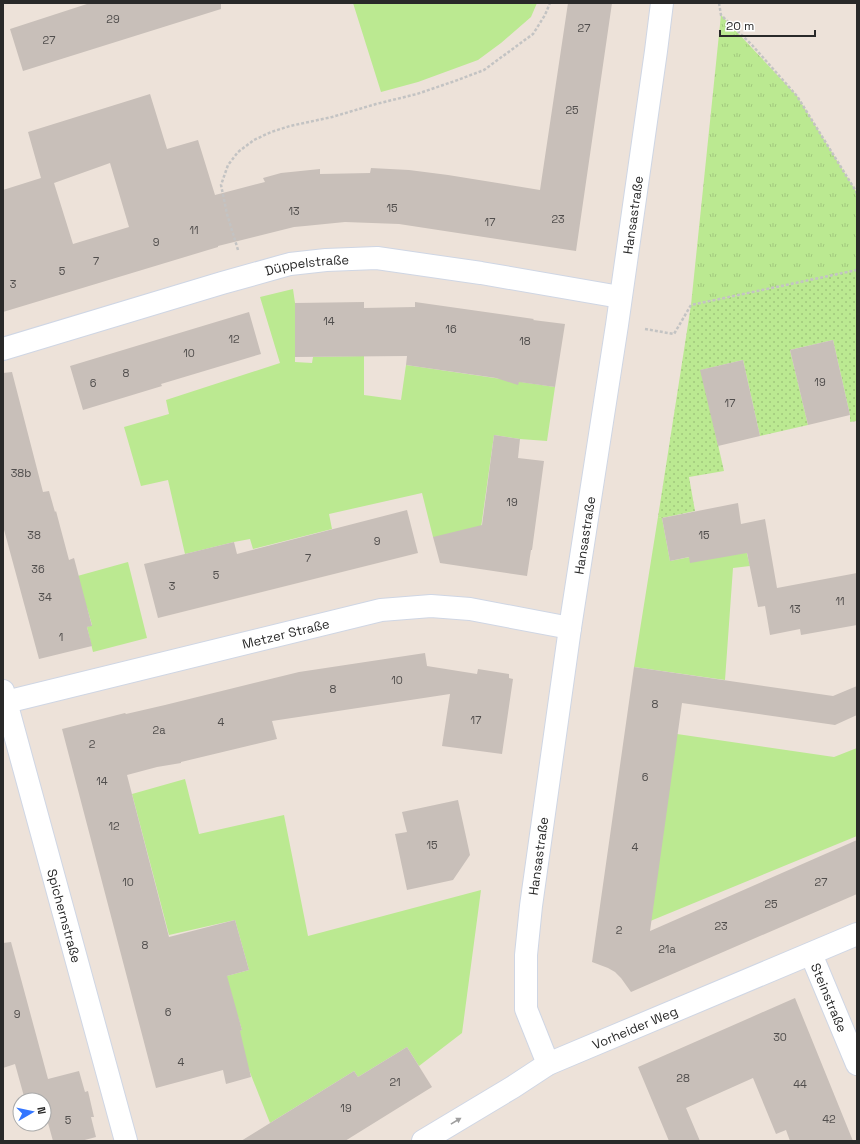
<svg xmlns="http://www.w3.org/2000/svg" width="860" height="1144" font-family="'Space Grotesk',sans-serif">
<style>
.grass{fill:url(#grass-dots)}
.park{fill:url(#park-tufts)}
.garden{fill:#bbe991}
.building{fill:#c8bfb9;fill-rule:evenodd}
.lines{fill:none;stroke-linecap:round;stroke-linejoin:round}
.minor-casing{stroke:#cfd6e4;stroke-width:24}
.path{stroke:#c3c3c3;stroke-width:2.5;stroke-dasharray:3 2;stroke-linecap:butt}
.minor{stroke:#fff;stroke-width:22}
.oneway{fill:#9f9f9f}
.labels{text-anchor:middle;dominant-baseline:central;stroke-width:4;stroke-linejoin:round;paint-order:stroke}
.number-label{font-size:11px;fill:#514e4d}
.street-label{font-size:13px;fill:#292929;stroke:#fff}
</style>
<defs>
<pattern id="grass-dots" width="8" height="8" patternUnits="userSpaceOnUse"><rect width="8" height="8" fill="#bbe991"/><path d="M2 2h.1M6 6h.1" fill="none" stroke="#a1c87d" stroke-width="1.8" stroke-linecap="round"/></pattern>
<pattern id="park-tufts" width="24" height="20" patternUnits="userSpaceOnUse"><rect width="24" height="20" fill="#bbe991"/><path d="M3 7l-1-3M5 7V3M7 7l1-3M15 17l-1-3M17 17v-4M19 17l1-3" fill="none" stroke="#a1c87d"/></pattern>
</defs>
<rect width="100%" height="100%" fill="#ede2d9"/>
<path class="grass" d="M 857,270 L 857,421 L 850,422 L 850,415 L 833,340 L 790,350 L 808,425 L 760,436 L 743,360 L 701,370 L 724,471 L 689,477 L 695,511 L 662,518 L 658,517 L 691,305 Z"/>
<path class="park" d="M 721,15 L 797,96 L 857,193 L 857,270 L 691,305 Z"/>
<path class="garden" d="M 353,3 L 537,3 L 531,17 L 501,43 L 478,60 L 418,82 L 381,92 Z
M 293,289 L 295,303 L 295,362 L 312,363 L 313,357 L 364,356 L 364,395 L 401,400 L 406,365 L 555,387 L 547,441 L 520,439 L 494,435 L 479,542 L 433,537 L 422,493 L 329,514 L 332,529 L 253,549 L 250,539 L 234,542 L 185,554 L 168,480 L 141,486 L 124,427 L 169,414 L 166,400 L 280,363 L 260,297 Z
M 658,517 L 662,518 L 670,561 L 745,546 L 750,566 L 733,568 L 725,680 L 634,667 Z
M 128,562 L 147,638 L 93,652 L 87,627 L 92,625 L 87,608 L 63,580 Z
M 677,734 L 834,757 L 857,748 L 857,836 L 643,924 Z
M 185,779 L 199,834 L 284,815 L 308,936 L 481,890 L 462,1033 L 419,1066 L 407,1047 L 358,1077 L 354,1071 L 270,1123 L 249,1070 L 223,1035 L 242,1030 L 238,1017 L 193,985 L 249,970 L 235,920 L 169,935 L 132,794 Z"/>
<path class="building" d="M 90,3 L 221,3 L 221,9 L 23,71 L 10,29 Z
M 568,3 L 612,3 L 576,251 L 399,224 L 345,222 L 305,226 L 294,227 L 218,246 L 218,247 L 3,312 L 3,190 L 41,178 L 28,132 L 150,94 L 167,149 L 198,140 L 215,195 L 265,182 L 263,178 L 281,173 L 320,169 L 320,174 L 370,173 L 371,168 L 409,170 L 448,175 L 540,190 ZM 110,163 L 129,227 L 73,244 L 54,183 Z
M 364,302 L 364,308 L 415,307 L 415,302 L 534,319 L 533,320 L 565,324 L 555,387 L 519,382 L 518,385 L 496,378 L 406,365 L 407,356 L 295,357 L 295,303 Z
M 249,312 L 261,354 L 161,384 L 162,386 L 83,410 L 70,366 Z
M 833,340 L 850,415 L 808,425 L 790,350 Z
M 743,360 L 760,436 L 718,446 L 700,370 Z
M 12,372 L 43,492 L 49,491 L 55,512 L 56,511 L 69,560 L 74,558 L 92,626 L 87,627 L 92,646 L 39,659 L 3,526 L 3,373 Z
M 494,435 L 520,439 L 518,458 L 544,461 L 532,550 L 531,550 L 527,576 L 440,563 L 433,537 L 482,525 Z
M 738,503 L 741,524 L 765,519 L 777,588 L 857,573 L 857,625 L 801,635 L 800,629 L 770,635 L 765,606 L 758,607 L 747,553 L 690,563 L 689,557 L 670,561 L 662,518 Z
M 407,510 L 418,553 L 158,618 L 144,564 L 234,542 L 237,554 Z
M 425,653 L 427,666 L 477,674 L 478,669 L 509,674 L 509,678 L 513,679 L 502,754 L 442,746 L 450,694 L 272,721 L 277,739 L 181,762 L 181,763 L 157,767 L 127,775 L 169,937 L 235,920 L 249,970 L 227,976 L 242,1030 L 240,1031 L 251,1077 L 226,1084 L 223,1070 L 156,1088 L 62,729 L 125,713 L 126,714 L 165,705 L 299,672 Z
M 634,667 L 833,696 L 857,686 L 857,715 L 835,725 L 682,703 L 650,931 L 857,840 L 857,894 L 631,992 L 621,978 L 615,972 L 608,968 L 592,962 Z
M 458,800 L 470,855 L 453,880 L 407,890 L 395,834 L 407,832 L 402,812 Z
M 11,942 L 48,1079 L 79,1071 L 85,1092 L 88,1091 L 94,1117 L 91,1117 L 96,1137 L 81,1141 L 53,1141 L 48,1123 L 37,1126 L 37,1124 L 44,1124 L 44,1100 L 25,1100 L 15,1064 L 3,1068 L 3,943 Z
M 795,998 L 853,1141 L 790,1141 L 786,1130 L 776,1134 L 753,1078 L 686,1108 L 700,1141 L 669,1141 L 638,1067 Z
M 407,1047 L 432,1087 L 345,1141 L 241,1141 L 354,1071 L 358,1077 Z"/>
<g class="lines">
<defs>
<g id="minor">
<path id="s1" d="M 3,349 L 222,283 L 290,264 L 326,260 L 377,258 L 481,273 L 620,297"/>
<path id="s2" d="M 3,691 L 126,1141"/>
<path id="s3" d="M 6,702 L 381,610 L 431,606 L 470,609 L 570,628"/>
<path id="s4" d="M 811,954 L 857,1064"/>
<path id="s5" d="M 548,1064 L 526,1009 L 526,955 L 531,906 L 570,628 L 617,325 L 656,51 L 662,3"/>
<path id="s6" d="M 423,1141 L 513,1087 L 548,1064 L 857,934"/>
</g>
</defs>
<use href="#minor" class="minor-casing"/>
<path class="path" d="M 719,3 L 721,15 L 752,45 L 797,96 L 857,193
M 238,250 L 227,214 L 221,185 L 228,165 L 238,152 L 254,140 L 271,132 L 290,126 L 332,117 L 376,104 L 417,94 L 455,81 L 484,70 L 533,34 L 545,15 L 550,3
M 645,329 L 674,334 L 691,305 L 857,270"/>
<use href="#minor" class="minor"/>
</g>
<defs><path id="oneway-solid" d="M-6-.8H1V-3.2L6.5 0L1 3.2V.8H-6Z"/></defs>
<use class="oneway" href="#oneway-solid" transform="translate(456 1121) rotate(-31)"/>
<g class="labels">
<g class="number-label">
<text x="113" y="19">29</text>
<text x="584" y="28">27</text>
<text x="49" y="40">27</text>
<text x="572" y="110">25</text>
<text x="392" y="208">15</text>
<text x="294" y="211">13</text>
<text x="558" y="219">23</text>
<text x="490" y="222">17</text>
<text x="194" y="230">11</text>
<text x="156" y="242">9</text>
<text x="96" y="261">7</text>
<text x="62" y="271">5</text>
<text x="13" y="284">3</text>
<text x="329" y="321">14</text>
<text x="451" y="329">16</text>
<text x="234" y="339">12</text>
<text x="525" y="341">18</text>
<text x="189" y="353">10</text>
<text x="126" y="373">8</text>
<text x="820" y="382">19</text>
<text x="93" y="383">6</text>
<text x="730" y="403">17</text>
<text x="21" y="473">38b</text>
<text x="512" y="502">19</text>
<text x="34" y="535">38</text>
<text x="704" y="535">15</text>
<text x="377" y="541">9</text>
<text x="308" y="558">7</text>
<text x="38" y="569">36</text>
<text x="216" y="575">5</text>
<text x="172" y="586">3</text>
<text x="45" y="597">34</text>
<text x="840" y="601">11</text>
<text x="795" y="609">13</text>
<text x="61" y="637">1</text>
<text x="397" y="680">10</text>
<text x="333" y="689">8</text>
<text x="655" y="704">8</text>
<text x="476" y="720">17</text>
<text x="221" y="722">4</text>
<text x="159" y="730">2a</text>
<text x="92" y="744">2</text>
<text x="645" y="777">6</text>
<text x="102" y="781">14</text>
<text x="114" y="826">12</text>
<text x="432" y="845">15</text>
<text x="635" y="847">4</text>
<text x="128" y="882">10</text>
<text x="821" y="882">27</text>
<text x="771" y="904">25</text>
<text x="721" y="926">23</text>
<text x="619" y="930">2</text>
<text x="145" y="945">8</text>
<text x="667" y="949">21a</text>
<text x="168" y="1012">6</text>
<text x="17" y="1014">9</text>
<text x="780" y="1037">30</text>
<text x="181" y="1062">4</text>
<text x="683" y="1078">28</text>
<text x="395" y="1082">21</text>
<text x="800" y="1084">44</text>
<text x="346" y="1108">19</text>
<text x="829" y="1119">42</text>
<text x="68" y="1120">5</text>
</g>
<g class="street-label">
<text stroke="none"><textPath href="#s5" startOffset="861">Hansastraße</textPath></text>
<text stroke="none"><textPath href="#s1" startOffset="316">Düppelstraße</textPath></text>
<text stroke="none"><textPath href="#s5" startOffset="537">Hansastraße</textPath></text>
<text stroke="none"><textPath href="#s3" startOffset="288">Metzer Straße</textPath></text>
<text stroke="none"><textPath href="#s5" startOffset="213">Hansastraße</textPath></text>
<text stroke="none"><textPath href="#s2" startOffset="233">Spichernstraße</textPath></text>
<text stroke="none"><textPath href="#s4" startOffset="47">Steinstraße</textPath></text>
<text stroke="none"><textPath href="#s6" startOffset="241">Vorheider Weg</textPath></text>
</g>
</g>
<rect width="860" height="1144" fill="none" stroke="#292929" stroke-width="8"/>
<g transform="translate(32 1112) rotate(81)"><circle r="19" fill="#ffffff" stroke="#a9a9a9"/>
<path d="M0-3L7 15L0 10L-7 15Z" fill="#3476ff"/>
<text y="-6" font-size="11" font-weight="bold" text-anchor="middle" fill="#292929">N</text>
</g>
<path d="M720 30v6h95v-6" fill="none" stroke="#292929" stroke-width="2"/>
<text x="726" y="30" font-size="12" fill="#292929" stroke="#ffffff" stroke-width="3" paint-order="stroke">20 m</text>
</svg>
